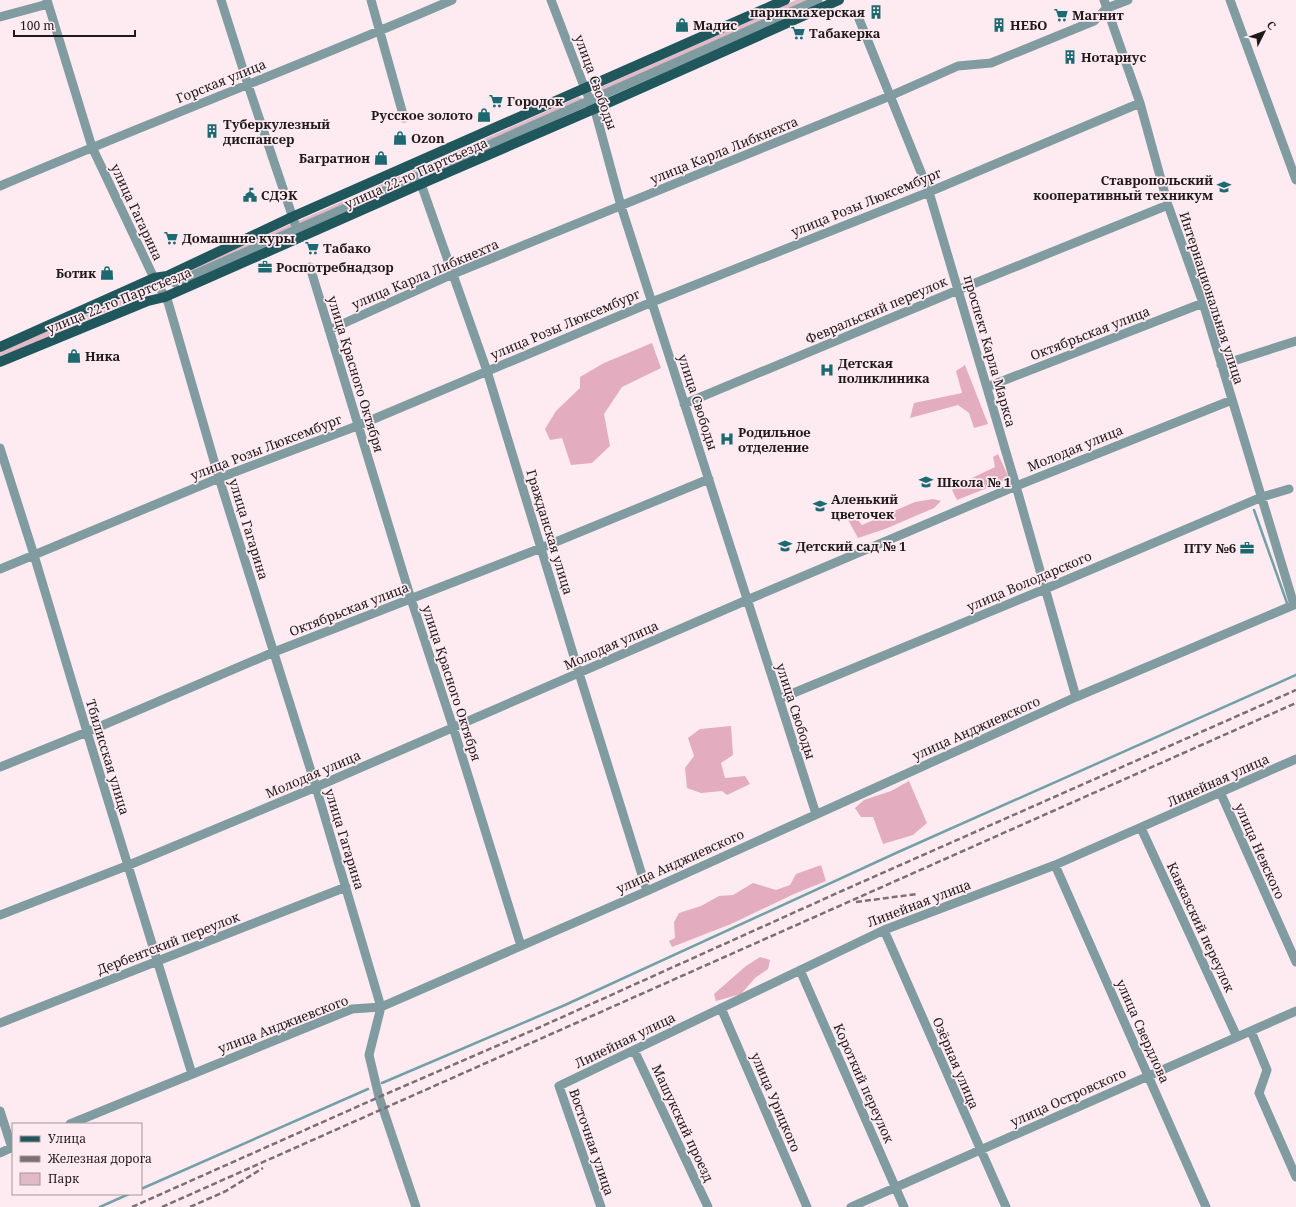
<svg xmlns="http://www.w3.org/2000/svg" width="1296" height="1207" font-family="'Noto Serif',serif">
<style>
.green{fill:#e2b9c7}
.forest{fill:#e3acbf}
.lines{fill:none;stroke-linecap:round;stroke-linejoin:round}
.stream{stroke:#73a0a6;stroke-width:2.5}
.minor{stroke:#819ca0;stroke-width:9}
.major{stroke:#1f575d;stroke-width:10}
.rail{stroke:#7b6f73;stroke-width:2.5;stroke-dasharray:6 3;stroke-linecap:butt}
.labels{text-anchor:middle;dominant-baseline:central;stroke-width:3.5;stroke-linejoin:round;paint-order:stroke}
.poi-label{font-size:13px;font-weight:bold;fill:#20191b;stroke:#fdebf1;text-anchor:start}
.street-label{font-size:13px;fill:#20191b;stroke:#fdebf1}
</style>
<rect width="100%" height="100%" fill="#fdebf1"/>
<path class="green" d="M 796,0 L 809,0 L 595,95 L 601,87 Z
M 579,97 L 582,98 L 584,100 L 300,225 L 298,221 Z
M 293,223 L 295,227 L 172,280 L 171,278 Z
M 142,291 L 144,293 L 144,295 L 141,297 L 0,358 L 0,351 Z"/>
<path class="forest" d="M 652,343 L 661,368 L 622,387 L 604,414 L 610,446 L 592,463 L 571,465 L 562,438 L 550,440 L 545,429 L 556,411 L 580,388 L 580,377 L 604,363 Z
M 965,365 L 988,424 L 974,428 L 969,413 L 958,405 L 910,418 L 914,403 L 962,393 L 956,371 Z
M 998,454 L 1009,478 L 997,484 L 957,500 L 952,490 L 970,479 L 995,467 L 993,457 Z
M 933,499 L 941,501 L 934,508 L 885,529 L 858,538 L 847,518 L 852,513 L 862,525 L 915,502 Z
M 731,726 L 733,755 L 721,763 L 725,778 L 745,776 L 750,784 L 727,795 L 722,791 L 701,793 L 687,788 L 685,768 L 694,756 L 688,738 L 700,729 Z
M 909,781 L 927,823 L 913,835 L 883,844 L 873,817 L 861,817 L 855,808 L 864,800 L 891,791 Z
M 821,865 L 826,881 L 794,894 L 731,924 L 672,947 L 669,941 L 675,938 L 674,922 L 679,913 L 701,906 L 719,896 L 733,895 L 753,883 L 776,890 L 790,885 L 796,874 Z
M 760,957 L 770,960 L 768,969 L 755,978 L 741,994 L 716,1001 L 714,994 L 746,966 Z"/>
<g class="lines">
<path class="stream" d="M 1254,510 L 1287,603
M 382,1083 L 565,1005 L 896,853 L 1296,675
M 141,1189 L 368,1089
M 100,1207 L 129,1194"/>
<path class="minor" d="M 47,0 L 92,147 L 154,278 L 168,302 L 219,478 L 316,787 L 381,1007
M 221,0 L 248,85 L 295,224
M 371,0 L 404,118
M 551,0 L 585,89 L 596,114 L 621,206 L 816,814
M 1104,0 L 1140,103 L 1168,205 L 1203,303 L 1294,605
M 1230,0 L 1296,180
M 0,17 L 48,4
M 859,19 L 929,192 L 1016,486 L 1076,697
M 421,184 L 487,371 L 579,673 L 647,891
M 0,186 C 150,122 302,65 452,0
M 310,267 L 411,599 L 453,727 L 521,946
M 175,283 L 818,0
M 329,330 L 453,274 L 890,96 L 958,66 L 991,63 L 1094,21 L 1107,8 L 1128,0
M 1221,365 L 1296,341
M 987,387 L 1203,303
M 684,404 L 958,290 L 1168,205
M 0,448 L 34,555 L 87,732 L 192,1074
M 0,569 L 219,478 L 357,426 L 652,302 L 929,192 L 1140,103
M 779,699 L 1045,589 L 1262,497 L 1289,489
M 0,767 L 87,732 L 274,652 L 541,548 L 709,479
M 1221,794 L 1296,962
M 1141,828 L 1237,1037
M 1055,865 L 1206,1207
M 0,915 L 129,865 L 316,787 L 747,600 L 1016,486 L 1232,400
M 884,930 L 1006,1207
M 800,970 L 904,1207
M 381,1007 L 369,1055 L 379,1097 L 416,1207
M 721,1008 L 807,1207
M 0,1023 L 346,887
M 1251,1031 L 1267,1070 L 1259,1093 L 1296,1177
M 634,1050 L 708,1207
M 0,1111 L 12,1148
M 70,1124 L 352,1009 L 381,1007 L 647,891 L 1076,697 L 1296,604
M 0,1153 L 13,1147
M 601,1207 L 559,1086 L 884,930 L 1055,865 L 1296,759
M 851,1207 L 1296,1011"/>
<path class="major" d="M 0,347 L 154,278 L 167,276 L 292,217 L 785,0
M 0,362 L 148,301 L 165,297 L 421,184 L 608,103 L 839,0"/>
<path class="rail" d="M 856,902 L 917,894
M 132,1207 L 379,1097 L 538,1028 L 844,890 L 1296,690
M 162,1207 L 1296,703
M 190,1207 L 226,1191 L 263,1168"/>
</g>
<defs>
<symbol id="building-bare" viewBox="-9 -9 18 18"><path d="M-4-6H4V6H1V3H-1V6H-4ZM-2.5-4.3h1.7v1.8h-1.7ZM.8-4.3h1.7v1.8H.8ZM-2.5-1h1.7V.8h-1.7ZM.8-1h1.7V.8H.8Z" fill="#1d6971" stroke="#fdebf1" stroke-width="2.5" paint-order="stroke"/></symbol>
<symbol id="supermarket-bare" viewBox="-9 -9 18 18"><path d="M-6-5.5h2.5l.6 2H6L4.5 2H-2.5L-4.4-4H-6ZM-1.5 3.2a1.3 1.3 0 1 0 .1 0ZM3 3.2a1.3 1.3 0 1 0 .1 0Z" fill="#1d6971" stroke="#fdebf1" stroke-width="2.5" paint-order="stroke"/></symbol>
<symbol id="shop-bare" viewBox="-9 -9 18 18"><path d="M-5-2.5h2.3a2.7 3.5 0 0 1 5.4 0H5L5.5 6h-11ZM-1.5-2.5h3a1.5 2.3 0 0 0-3 0Z" fill="#1d6971" stroke="#fdebf1" stroke-width="2.5" paint-order="stroke"/></symbol>
<symbol id="university-bare" viewBox="-9 -9 18 18"><path d="M0-5L7-2L0 1L-7-2ZM-4 1L0 2.5L4 1V4Q0 6-4 4Z" fill="#1d6971" stroke="#fdebf1" stroke-width="2.5" paint-order="stroke"/></symbol>
<symbol id="civic-bare" viewBox="-9 -9 18 18"><path d="M-.6-6.5H3V-4.5H.6V-3L4-1V1h2V6H-6V1h2V-1L-.6-3ZM-1.2 2.5V6h2.4V2.5Z" fill="#1d6971" stroke="#fdebf1" stroke-width="2.5" paint-order="stroke"/></symbol>
<symbol id="office-bare" viewBox="-9 -9 18 18"><path d="M-6-3h4V-5.5h4V-3h4V5H-6ZM-1-4.5V-3h2v-1.5ZM-6 0V1H6V0Z" fill="#1d6971" stroke="#fdebf1" stroke-width="2.5" paint-order="stroke"/></symbol>
<symbol id="hospital-bare" viewBox="-9 -9 18 18"><path d="M-5-5h3v3.5h4V-5h3V5h-3V1.5h-4V5h-3Z" fill="#1d6971" stroke="#fdebf1" stroke-width="2.5" paint-order="stroke"/></symbol>
<symbol id="school-bare" viewBox="-9 -9 18 18"><path d="M0-5L7-2L0 1L-7-2ZM-4 1L0 2.5L4 1V4Q0 6-4 4Z" fill="#1d6971" stroke="#fdebf1" stroke-width="2.5" paint-order="stroke"/></symbol>
</defs>
<g fill-rule="evenodd">
<use href="#building-bare" x="866" y="2" width="20" height="20"/>
<use href="#supermarket-bare" x="1051" y="5" width="20" height="20"/>
<use href="#shop-bare" x="672" y="15" width="20" height="20"/>
<use href="#building-bare" x="989" y="15" width="20" height="20"/>
<use href="#supermarket-bare" x="788" y="23" width="20" height="20"/>
<use href="#building-bare" x="1060" y="47" width="20" height="20"/>
<use href="#supermarket-bare" x="486" y="91" width="20" height="20"/>
<use href="#shop-bare" x="474" y="105" width="20" height="20"/>
<use href="#building-bare" x="202" y="121" width="20" height="20"/>
<use href="#shop-bare" x="390" y="128" width="20" height="20"/>
<use href="#shop-bare" x="371" y="148" width="20" height="20"/>
<use href="#university-bare" x="1214" y="177" width="20" height="20"/>
<use href="#civic-bare" x="240" y="185" width="20" height="20"/>
<use href="#supermarket-bare" x="161" y="228" width="20" height="20"/>
<use href="#supermarket-bare" x="302" y="238" width="20" height="20"/>
<use href="#office-bare" x="255" y="257" width="20" height="20"/>
<use href="#shop-bare" x="97" y="263" width="20" height="20"/>
<use href="#shop-bare" x="64" y="346" width="20" height="20"/>
<use href="#hospital-bare" x="817" y="360" width="20" height="20"/>
<use href="#hospital-bare" x="717" y="429" width="20" height="20"/>
<use href="#school-bare" x="916" y="472" width="20" height="20"/>
<use href="#school-bare" x="810" y="496" width="20" height="20"/>
<use href="#school-bare" x="775" y="536" width="20" height="20"/>
<use href="#office-bare" x="1237" y="538" width="20" height="20"/>
</g>
<g class="labels">
<g class="poi-label">
<text x="865" y="12" text-anchor="end">парикмахерская</text>
<text x="1072" y="15">Магнит</text>
<text x="693" y="25">Мадис</text>
<text x="1010" y="25">НЕБО</text>
<text x="809" y="33">Табакерка</text>
<text x="1081" y="57">Нотариус</text>
<text x="507" y="101">Городок</text>
<text x="473" y="115" text-anchor="end">Русское золото</text>
<text x="223" y="124">Туберкулезный<tspan x="223" dy="15">диспансер</tspan></text>
<text x="411" y="138">Ozon</text>
<text x="370" y="158" text-anchor="end">Багратион</text>
<text x="1213" y="180" text-anchor="end">Ставропольский<tspan x="1213" dy="15">кооперативный техникум</tspan></text>
<text x="261" y="195">СДЭК</text>
<text x="182" y="238">Домашние куры</text>
<text x="323" y="248">Табако</text>
<text x="276" y="267">Роспотребнадзор</text>
<text x="96" y="273" text-anchor="end">Ботик</text>
<text x="85" y="356">Ника</text>
<text x="838" y="363">Детская<tspan x="838" dy="15">поликлиника</tspan></text>
<text x="738" y="432">Родильное<tspan x="738" dy="15">отделение</tspan></text>
<text x="937" y="482">Школа № 1</text>
<text x="831" y="499">Аленький<tspan x="831" dy="15">цветочек</tspan></text>
<text x="796" y="546">Детский сад № 1</text>
<text x="1236" y="548" text-anchor="end">ПТУ №6</text>
</g>
<g class="street-label">
<text transform="translate(221 81) rotate(-22)">Горская улица</text>
<text transform="translate(596 82) rotate(70)">улица Свободы</text>
<text transform="translate(724 150) rotate(-22)">улица Карла Либкнехта</text>
<text transform="translate(416 173) rotate(-24)">улица 22-го Партсъезда</text>
<text transform="translate(866 202) rotate(-22)">улица Розы Люксембург</text>
<text transform="translate(137 212) rotate(65)">улица Гагарина</text>
<text transform="translate(425 274) rotate(-23)">улица Карла Либкнехта</text>
<text transform="translate(1212 298) rotate(72)">Интернациональная улица</text>
<text transform="translate(119 300) rotate(-22)">улица 22-го Партсъезда</text>
<text transform="translate(876 310) rotate(-23)">Февральский переулок</text>
<text transform="translate(565 324) rotate(-23)">улица Розы Люксембург</text>
<text transform="translate(1090 333) rotate(-21)">Октябрьская улица</text>
<text transform="translate(990 351) rotate(74)">проспект Карла Маркса</text>
<text transform="translate(356 374) rotate(73)">улица Красного Октября</text>
<text transform="translate(698 402) rotate(72)">улица Свободы</text>
<text transform="translate(266 447) rotate(-21)">улица Розы Люксембург</text>
<text transform="translate(1075 448) rotate(-22)">Молодая улица</text>
<text transform="translate(249 529) rotate(73)">улица Гагарина</text>
<text transform="translate(550 532) rotate(73)">Гражданская улица</text>
<text transform="translate(1029 581) rotate(-23)">улица Володарского</text>
<text transform="translate(349 609) rotate(-21)">Октябрьская улица</text>
<text transform="translate(611 645) rotate(-24)">Молодая улица</text>
<text transform="translate(452 683) rotate(72)">улица Красного Октября</text>
<text transform="translate(796 711) rotate(72)">улица Свободы</text>
<text transform="translate(976 728) rotate(-24)">улица Анджиевского</text>
<text transform="translate(108 757) rotate(73)">Тбилисская улица</text>
<text transform="translate(313 774) rotate(-23)">Молодая улица</text>
<text transform="translate(1218 780) rotate(-24)">Линейная улица</text>
<text transform="translate(345 839) rotate(73)">улица Гагарина</text>
<text transform="translate(1260 851) rotate(66)">улица Невского</text>
<text transform="translate(680 861) rotate(-24)">улица Анджиевского</text>
<text transform="translate(919 903) rotate(-21)">Линейная улица</text>
<text transform="translate(1201 927) rotate(65)">Кавказский переулок</text>
<text transform="translate(168 943) rotate(-21)">Дербентский переулок</text>
<text transform="translate(283 1024) rotate(-21)">улица Анджиевского</text>
<text transform="translate(1143 1031) rotate(66)">улица Свердлова</text>
<text transform="translate(625 1040) rotate(-26)">Линейная улица</text>
<text transform="translate(956 1063) rotate(67)">Озёрная улица</text>
<text transform="translate(864 1083) rotate(66)">Короткий переулок</text>
<text transform="translate(1068 1097) rotate(-24)">улица Островского</text>
<text transform="translate(776 1102) rotate(67)">улица Урицкого</text>
<text transform="translate(683 1123) rotate(65)">Машукский проезд</text>
<text transform="translate(592 1142) rotate(71)">Восточная улица</text>
</g>
</g>
<rect x="12" y="1123" width="130" height="72" fill="#fdebf1" stroke="#a5979b"/>
<rect x="20" y="1136" width="20" height="6" fill="#1f575d" stroke="#a5979b"/>
<text x="48" y="1143" font-size="12" fill="#20191b">Улица</text>
<rect x="20" y="1156" width="20" height="6" fill="#7b6f73" stroke="#a5979b"/>
<text x="48" y="1163" font-size="12" fill="#20191b">Железная дорога</text>
<rect x="20" y="1173" width="20" height="12" fill="#e2b9c7" stroke="#a5979b"/>
<text x="48" y="1183" font-size="12" fill="#20191b">Парк</text>
<g transform="translate(1264 32) rotate(48)" stroke="#fdebf1" stroke-width="3" paint-order="stroke">
<path d="M0-3L7 15L0 10L-7 15Z" fill="#20191b"/>
<text y="-6" font-size="11" font-weight="bold" text-anchor="middle" fill="#20191b">С</text>
</g>
<path d="M14 30v6h121v-6" fill="none" stroke="#20191b" stroke-width="2"/>
<text x="20" y="30" font-size="12" fill="#20191b" stroke="#fdebf1" stroke-width="3" paint-order="stroke">100 m</text>
</svg>
